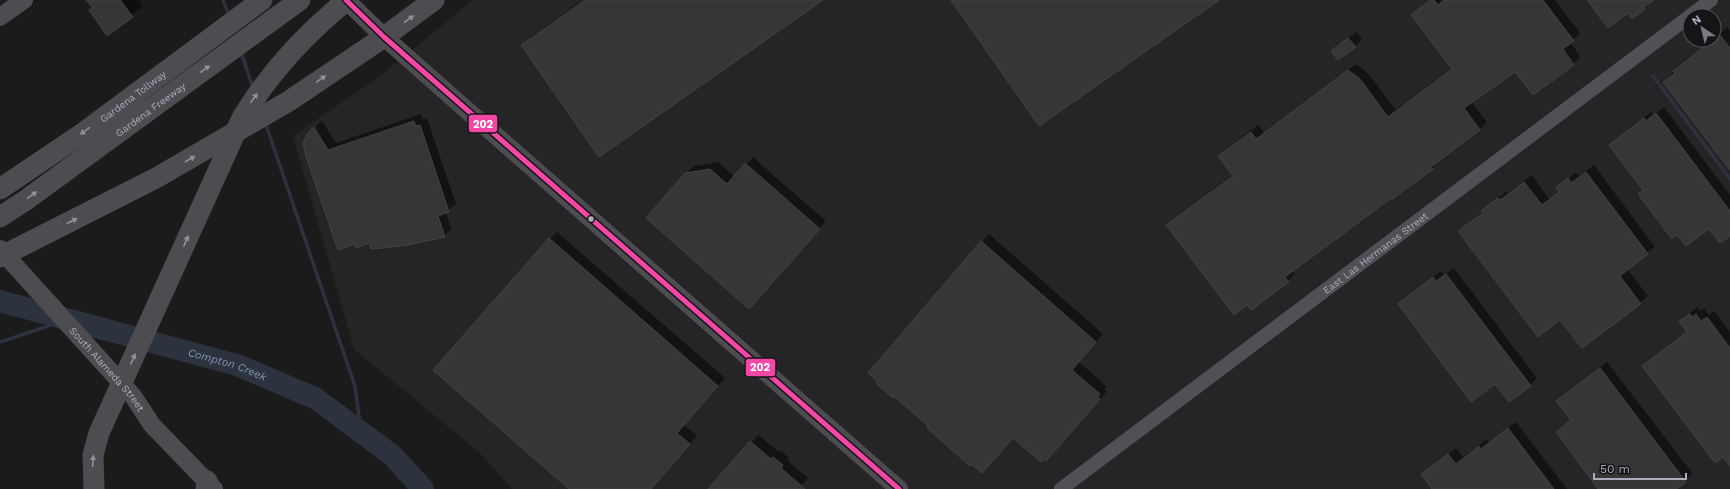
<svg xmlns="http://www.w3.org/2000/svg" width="1730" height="489" font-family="'Work Sans',sans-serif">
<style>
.built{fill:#252527;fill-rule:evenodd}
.shadow{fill:#0007}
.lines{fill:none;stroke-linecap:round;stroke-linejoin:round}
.stream{stroke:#2d333e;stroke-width:3.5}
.river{stroke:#2d333e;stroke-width:22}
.building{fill:#363637;stroke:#434347}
.minor{stroke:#515055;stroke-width:14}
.major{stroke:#4d4d51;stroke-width:18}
.highway{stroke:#4d4d51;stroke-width:21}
.bus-1-casing{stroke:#151517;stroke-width:8}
.bus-1{stroke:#f346a5;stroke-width:5}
.oneway{fill:#90909c}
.bus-dot{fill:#acadbc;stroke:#151517;stroke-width:1.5}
.labels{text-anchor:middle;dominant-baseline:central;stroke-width:3;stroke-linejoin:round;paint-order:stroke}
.street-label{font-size:10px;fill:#acadbc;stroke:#151517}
.water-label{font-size:11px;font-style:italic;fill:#8294b8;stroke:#151517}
.line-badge{stroke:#151517;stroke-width:1.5}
.badge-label{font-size:11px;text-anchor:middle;font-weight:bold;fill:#fff}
</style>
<rect width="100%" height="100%" fill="#1b1b1b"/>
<path class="built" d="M 473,0 L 1730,0 L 1730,489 L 512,489 L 481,454 L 354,349 L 293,136 L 380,76 ZM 1690,16 L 1714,16 L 1714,40 L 1690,40 Z"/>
<path class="shadow" d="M 89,0 L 139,0 L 143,6 L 108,34 L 90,10 L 94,7 Z
M 583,0 L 821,0 L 522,45 L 532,36 Z
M 1430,0 L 1555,0 L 1580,33 L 1571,42 L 1580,57 L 1573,64 L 1515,71 L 1471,101 L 1487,122 L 1480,129 L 1438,160 L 1439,161 L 1432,169 L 1390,197 L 1292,271 L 1295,274 L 1288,281 L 1168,226 L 1175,218 L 1234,174 L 1220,156 L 1227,149 L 1258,125 L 1264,133 L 1356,64 L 1367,72 L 1396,110 L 1452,68 L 1412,15 Z
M 1588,0 L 1653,0 L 1645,9 L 1628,12 Z
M 1727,27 L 1730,31 L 1730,169 L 1664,82 L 1681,63 L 1711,40 L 1714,40 L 1714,38 Z
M 1356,32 L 1362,39 L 1355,47 L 1333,51 Z
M 1664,107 L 1730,195 L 1730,235 L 1709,227 L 1644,189 L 1610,145 L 1651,112 L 1653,115 Z
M 421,114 L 423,120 L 427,118 L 456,204 L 446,212 L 451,229 L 444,236 L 369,242 L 308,133 L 322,121 L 336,143 Z
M 753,157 L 826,221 L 756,300 L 686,174 L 694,166 L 718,162 L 735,177 Z
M 1594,165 L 1655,247 L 1627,269 L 1648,296 L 1640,303 L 1582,347 L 1561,319 L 1460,231 L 1483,212 L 1490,204 L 1506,192 L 1508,193 L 1532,175 L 1549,199 L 1560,191 L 1558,188 L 1576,172 L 1579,176 Z
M 557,232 L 725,378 L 684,425 L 697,436 L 650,489 L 570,489 L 550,239 Z
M 989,234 L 1103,334 L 1079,362 L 1106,386 L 1104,389 L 1107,391 L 1053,453 L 1013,437 L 929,426 L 869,373 Z
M 1454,268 L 1537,378 L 1530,385 L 1495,383 L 1399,304 L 1441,271 L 1444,275 Z
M 1697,307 L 1700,311 L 1704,308 L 1709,315 L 1714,311 L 1730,332 L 1730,465 L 1643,366 L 1688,331 L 1681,322 Z
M 1607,362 L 1693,474 L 1678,487 L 1679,489 L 1600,489 L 1557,432 L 1572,419 L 1557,401 Z
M 1516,422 L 1567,489 L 1433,489 L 1422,475 L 1456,448 L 1463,457 L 1487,439 L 1489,442 Z
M 758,435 L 779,452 L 780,450 L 789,458 L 787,460 L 808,478 L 798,489 L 710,489 Z"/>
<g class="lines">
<path class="stream" d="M 223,0 L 229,16
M 241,52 L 253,88
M 1653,76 L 1730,179
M 265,122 L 355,386 L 361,432
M 0,342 L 60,322"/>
<path class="river" id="s1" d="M 0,301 L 237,365 L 315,398 L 393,456 L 423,489"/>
</g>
<path class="building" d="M 86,0 L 120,0 L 133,17 L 107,36 L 89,10 L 93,8 Z
M 585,0 L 823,0 L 599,157 L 521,45 Z
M 951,0 L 1219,0 L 1039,126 Z
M 1430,0 L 1434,0 L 1438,5 L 1444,0 L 1543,0 L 1574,41 L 1563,49 L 1574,65 L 1533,95 L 1515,72 L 1464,108 L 1480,130 L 1431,167 L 1433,169 L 1391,200 L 1390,199 L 1285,277 L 1289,282 L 1251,310 L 1247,305 L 1234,315 L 1166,225 L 1233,176 L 1218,156 L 1251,132 L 1256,139 L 1348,70 L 1360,79 L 1388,117 L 1452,69 L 1411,15 Z
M 1587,0 L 1654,0 L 1644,7 L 1645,9 L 1632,19 L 1628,13 L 1608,28 Z
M 1719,34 L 1730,48 L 1730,170 L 1663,82 L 1675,73 L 1673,71 L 1708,43 L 1714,40 L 1714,38 Z
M 1348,38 L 1356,47 L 1338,60 L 1331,51 Z
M 1656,113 L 1730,211 L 1730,236 L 1720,243 L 1709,229 L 1686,246 L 1677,235 L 1672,239 L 1638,194 L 1643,190 L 1609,145 L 1644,118 L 1646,121 Z
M 414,121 L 416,126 L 420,125 L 449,212 L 438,216 L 445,237 L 407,245 L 383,248 L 371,249 L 369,243 L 356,248 L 355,244 L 338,250 L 306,157 L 303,143 L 308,133 L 314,127 L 328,150 Z
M 745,163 L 820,229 L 749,309 L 646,218 L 685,173 L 710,169 L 727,184 Z
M 1586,172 L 1648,254 L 1620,276 L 1641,304 L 1582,348 L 1560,320 L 1538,337 L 1458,231 L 1483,213 L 1481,211 L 1498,198 L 1500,200 L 1524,182 L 1542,205 L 1559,192 L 1556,187 L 1568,178 L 1571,183 Z
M 549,238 L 718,386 L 677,433 L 690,444 L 651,489 L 569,489 L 433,370 Z
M 981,241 L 1096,342 L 1072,370 L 1100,394 L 1098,397 L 1100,399 L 1046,461 L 1043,459 L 1041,462 L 1013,438 L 982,473 L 971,464 L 970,466 L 927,428 L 928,426 L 894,396 L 893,398 L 876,383 L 877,381 L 868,373 Z
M 1446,274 L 1531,386 L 1509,402 L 1495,384 L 1471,402 L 1398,304 L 1433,277 L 1436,281 Z
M 1690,314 L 1692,317 L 1696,314 L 1701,321 L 1707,317 L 1730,348 L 1730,466 L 1723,457 L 1715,463 L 1642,366 L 1687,332 L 1679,321 Z
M 1600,368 L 1686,482 L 1677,489 L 1598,489 L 1556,432 L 1571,420 L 1556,401 Z
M 1508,428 L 1554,489 L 1432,489 L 1421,474 L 1448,454 L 1456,464 L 1479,446 L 1481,449 Z
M 750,441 L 771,459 L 773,457 L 783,465 L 781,468 L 805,489 L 708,489 Z"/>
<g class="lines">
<g class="minor">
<path d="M 1690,16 L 1711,0"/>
<path id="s2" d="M 1061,489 L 1690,16"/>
</g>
<g class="major">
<path d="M 346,0 L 384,37 L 470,113 L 899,489"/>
<path d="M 0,17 L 24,0"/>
<path id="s3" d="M 0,249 L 133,396 L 152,425 L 214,489"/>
</g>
<g class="highway">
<path id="s4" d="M 0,189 L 83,133 L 262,0"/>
<path id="s5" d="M 0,217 L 26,200 L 300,0"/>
<path d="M 0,257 L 156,178 L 289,101 L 384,37 L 434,0"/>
<path d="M 94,489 L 93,455 L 99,433 L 242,118 C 270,72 305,34 347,0"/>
<path d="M 206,489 L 207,481"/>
</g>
<defs>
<path id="bus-1" d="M 346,0 L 384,37 L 899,489"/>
</defs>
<use href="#bus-1" class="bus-1-casing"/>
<use href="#bus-1" class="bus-1"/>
</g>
<defs><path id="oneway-solid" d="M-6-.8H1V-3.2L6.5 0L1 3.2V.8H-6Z"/></defs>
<g class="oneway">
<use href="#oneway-solid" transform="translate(409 19) rotate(-36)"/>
<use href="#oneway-solid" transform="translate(205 69) rotate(-36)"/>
<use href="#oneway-solid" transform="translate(321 79) rotate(-34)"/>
<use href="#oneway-solid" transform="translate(254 98) rotate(-55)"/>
<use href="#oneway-solid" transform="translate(85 131) rotate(144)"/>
<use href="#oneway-solid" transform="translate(190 159) rotate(-30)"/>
<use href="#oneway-solid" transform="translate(32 195) rotate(-36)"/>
<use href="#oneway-solid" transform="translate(72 221) rotate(-27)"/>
<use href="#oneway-solid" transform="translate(186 241) rotate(-66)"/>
<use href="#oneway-solid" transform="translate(133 359) rotate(-66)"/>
<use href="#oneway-solid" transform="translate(93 461) rotate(-86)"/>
</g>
<circle class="bus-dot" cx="591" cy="219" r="3.5"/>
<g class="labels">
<g class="street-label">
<text stroke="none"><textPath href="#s4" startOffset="162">Gardena Tollway</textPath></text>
<text stroke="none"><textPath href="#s5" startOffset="185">Gardena Freeway</textPath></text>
<text stroke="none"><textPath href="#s2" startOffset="393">East Las Hermanas Street</textPath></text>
<text stroke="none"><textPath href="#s3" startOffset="161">South Alameda Street</textPath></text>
</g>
<g class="water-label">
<text stroke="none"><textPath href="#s1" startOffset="236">Compton Creek</textPath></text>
</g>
</g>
<g class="line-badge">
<rect x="468" y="114" width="30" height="19" rx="4" fill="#f346a5"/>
<rect x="745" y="358" width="31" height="19" rx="4" fill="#f346a5"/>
</g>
<g class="badge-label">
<text x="483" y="128">202</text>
<text x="760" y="371">202</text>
</g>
<g transform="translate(1702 28) rotate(325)"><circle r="19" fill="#151517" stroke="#515259"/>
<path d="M0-3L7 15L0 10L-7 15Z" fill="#797a84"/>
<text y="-6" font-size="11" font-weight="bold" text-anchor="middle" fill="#acadbc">N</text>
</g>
<path d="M1594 473v6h92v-6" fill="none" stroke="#acadbc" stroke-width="2"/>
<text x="1600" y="473" font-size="12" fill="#acadbc" stroke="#151517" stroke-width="3" paint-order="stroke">50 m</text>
</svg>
